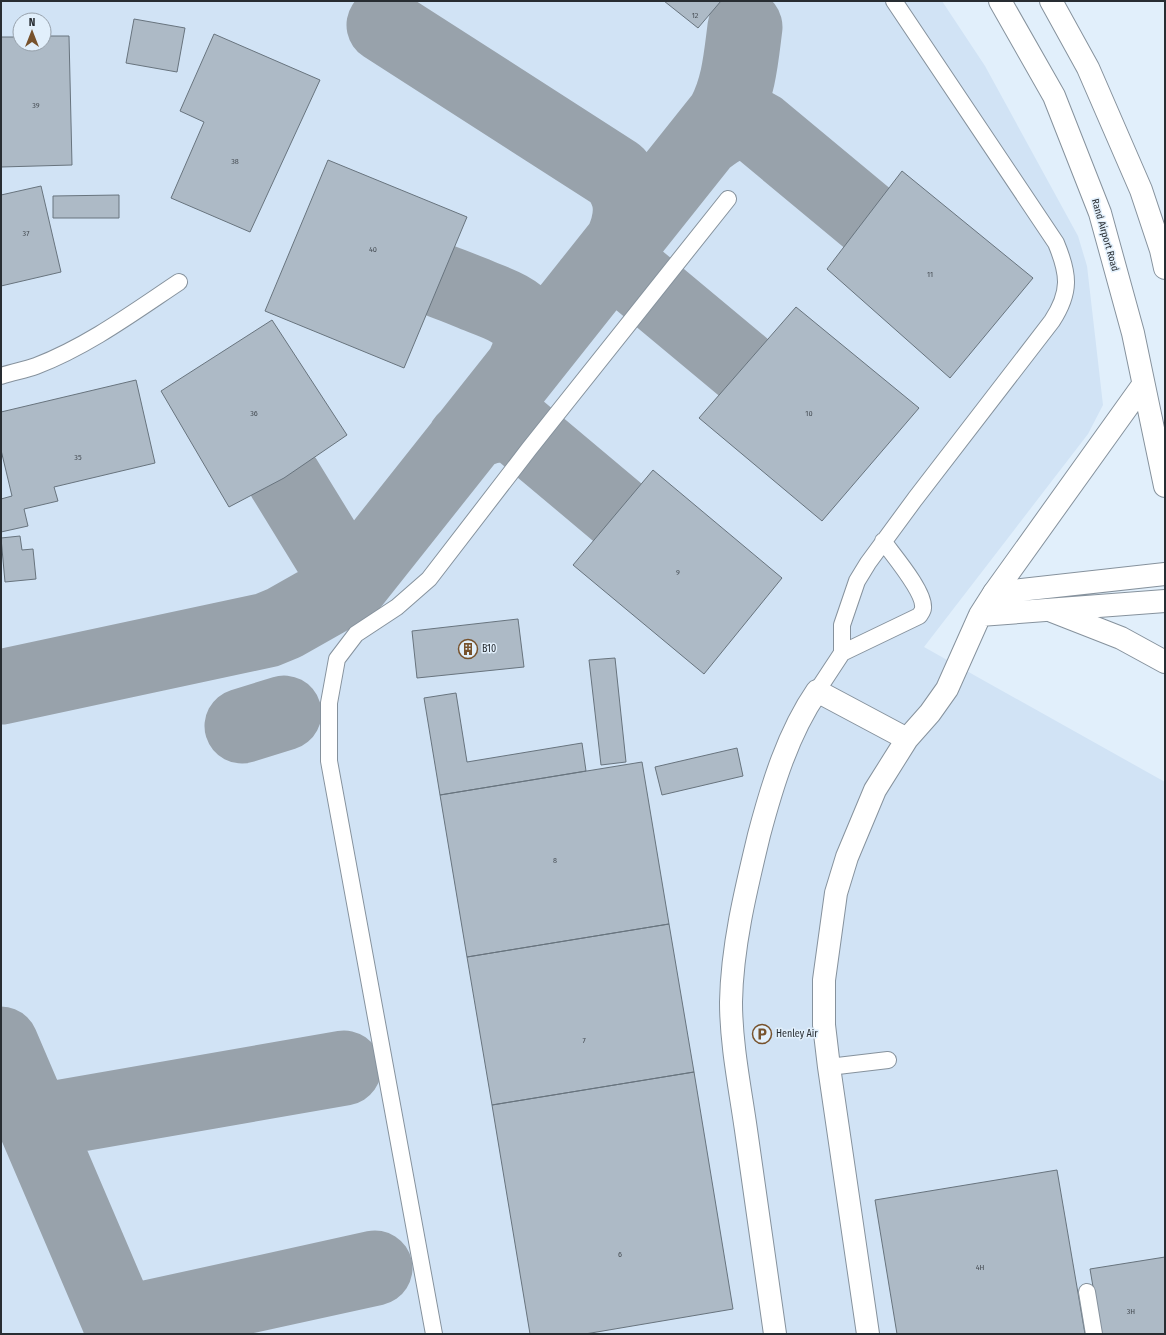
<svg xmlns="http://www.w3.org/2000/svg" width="1166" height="1335" font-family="'Fira Sans Condensed',sans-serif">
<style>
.built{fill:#d1e3f5;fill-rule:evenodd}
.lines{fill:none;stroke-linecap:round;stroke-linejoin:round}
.taxiway{stroke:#98a2ab;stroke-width:75}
.building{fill:#adbac6;stroke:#68747e}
.service-casing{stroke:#86929d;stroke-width:18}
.minor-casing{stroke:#86929d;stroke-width:24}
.tertiary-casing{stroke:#86929d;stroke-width:24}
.service{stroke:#fff;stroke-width:16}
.minor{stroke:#fff;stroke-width:22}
.tertiary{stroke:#fff;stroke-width:22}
.labels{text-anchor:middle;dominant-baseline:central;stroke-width:3;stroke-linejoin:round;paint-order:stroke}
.number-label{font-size:8px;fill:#495057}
.street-label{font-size:10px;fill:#282d32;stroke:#e1effb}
.poi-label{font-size:10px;fill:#282d32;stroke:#e1effb;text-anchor:start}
</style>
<rect width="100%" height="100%" fill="#e1effb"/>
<path class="built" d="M 1,1 L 942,1 L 985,66 L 1078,236 L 1087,266 L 1103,405 L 1088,434 L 924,647 L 1165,782 L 1165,1334 L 1,1334 ZM 20,20 L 44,20 L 44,44 L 20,44 Z"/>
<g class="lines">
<path class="taxiway" d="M 707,138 C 724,125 740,116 760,129 L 867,218
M 622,243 L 724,115 C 739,87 741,58 745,27
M 441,281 C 455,286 469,292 484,298 C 521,312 545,325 522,369
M 591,282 C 603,271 621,269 635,277 L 743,367
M 464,441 C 477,427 498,421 517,428 L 617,512
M 284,478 L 340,569 C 342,583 334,592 324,600
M 1,687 L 267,630 L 284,623 L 337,593 L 353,582 L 622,243 C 633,219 635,195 616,174 L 384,25
M 242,726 L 284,713
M 1,1044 L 125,1334
M 34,1122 L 344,1068
M 120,1324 L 375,1268"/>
</g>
<path class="building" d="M 664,1 L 721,1 L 698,28 Z
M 134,19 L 185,28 L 177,72 L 126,63 Z
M 214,34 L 320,80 L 250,232 L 171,198 L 204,122 L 180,111 Z
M 44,36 L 69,36 L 72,165 L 1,167 L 1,37 L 20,37 L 20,44 L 44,44 Z
M 328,160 L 467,217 L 404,368 L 265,311 Z
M 902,171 L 1033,278 L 950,378 L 827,269 Z
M 41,186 L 61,272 L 1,286 L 1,195 Z
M 119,195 L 119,218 L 53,218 L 53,196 Z
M 796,307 L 919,408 L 822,521 L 699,418 Z
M 272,320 L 347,435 L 284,478 L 229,507 L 161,391 Z
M 136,380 L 155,463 L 54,487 L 58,501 L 24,509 L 28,526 L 1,532 L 1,499 L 12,496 L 1,450 L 1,412 Z
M 653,470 L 782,578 L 704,674 L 573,565 Z
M 20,536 L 22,550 L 33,549 L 36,579 L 5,582 L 1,538 Z
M 518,619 L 524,667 L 417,678 L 412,631 Z
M 615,658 L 626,762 L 601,765 L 589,660 Z
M 456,693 L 467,762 L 582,743 L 586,771 L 440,795 L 424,698 Z
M 737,748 L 743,776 L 662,795 L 655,767 Z
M 642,762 L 669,924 L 467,957 L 440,795 Z
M 669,924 L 694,1072 L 492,1105 L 467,957 Z
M 694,1072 L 733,1309 L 585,1334 L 530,1334 L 492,1105 Z
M 1057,1170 L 1085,1334 L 897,1334 L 875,1200 Z
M 1165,1257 L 1165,1334 L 1101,1334 L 1090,1269 Z"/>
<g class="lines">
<defs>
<path id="service" d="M 1,376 C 13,372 25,370 36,366 C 88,346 134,312 179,282
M 842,653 L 842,625 L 857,581 L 868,563 L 915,499 L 1052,321 C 1071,292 1069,274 1056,243 L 894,1
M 817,691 L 842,653 L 919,616 C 921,613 923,611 923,608 C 925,592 893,555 883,541
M 829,1067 L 888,1060
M 1087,1292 L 1094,1334
M 434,1334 L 329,761 L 329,703 L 337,659 L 356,634 L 397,607 L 429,579 L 529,449 L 728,199"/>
<path id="minor" d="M 980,615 L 1165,601
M 775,1334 C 765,1266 756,1198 746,1130 C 740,1088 731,1044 731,1002 C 732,946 746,889 759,835 C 772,786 788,733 817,691 L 907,739
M 868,1334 L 829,1067 L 824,1025 L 824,980 L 836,893 L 847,857 L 875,790 L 907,739 L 930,713 L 947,689 L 980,615 L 994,593 L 1165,574"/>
<path id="tertiary" d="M 1000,1 L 1054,96 L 1100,213 L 1133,333 L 1165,486
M 1051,1 L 1088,68 L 1141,190 L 1161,250 L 1165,268
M 994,593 L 1143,385
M 1052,611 L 1121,638 L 1165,662"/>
</defs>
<use href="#service" class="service-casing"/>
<use href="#minor" class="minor-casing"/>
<use href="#tertiary" class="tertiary-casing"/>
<use href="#service" class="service"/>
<use href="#minor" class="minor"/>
<use href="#tertiary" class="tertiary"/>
</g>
<defs>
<symbol id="building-ring" viewBox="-11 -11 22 22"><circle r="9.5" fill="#e1effb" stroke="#77522c" stroke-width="1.5"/><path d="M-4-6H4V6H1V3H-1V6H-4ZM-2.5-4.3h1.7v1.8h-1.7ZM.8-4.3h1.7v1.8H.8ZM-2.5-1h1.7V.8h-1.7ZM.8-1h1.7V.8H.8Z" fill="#77522c"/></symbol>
<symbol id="parking-ring" viewBox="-11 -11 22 22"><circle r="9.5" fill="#e1effb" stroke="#77522c" stroke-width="1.5"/><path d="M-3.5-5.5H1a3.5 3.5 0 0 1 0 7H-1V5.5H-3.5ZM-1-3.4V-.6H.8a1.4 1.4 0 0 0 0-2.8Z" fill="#77522c"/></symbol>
</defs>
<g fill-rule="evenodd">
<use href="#building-ring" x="457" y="638" width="22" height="22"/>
<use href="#parking-ring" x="751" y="1023" width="22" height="22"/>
</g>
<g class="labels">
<g class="number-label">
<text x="695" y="15">12</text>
<text x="36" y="105">39</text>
<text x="235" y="161">38</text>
<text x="26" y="233">37</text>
<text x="373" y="249">40</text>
<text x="930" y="274">11</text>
<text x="254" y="413">36</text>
<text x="809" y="413">10</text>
<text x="78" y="457">35</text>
<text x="678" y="572">9</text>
<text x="555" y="860">8</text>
<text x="584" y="1040">7</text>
<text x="620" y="1254">6</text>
<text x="980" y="1267">4H</text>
<text x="1131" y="1311">3H</text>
</g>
<g class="street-label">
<text transform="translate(1105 235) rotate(74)">Rand Airport Road</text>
</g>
<g class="poi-label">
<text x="482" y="649">B10</text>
<text x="776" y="1034">Henley Air</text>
</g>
</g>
<rect width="1166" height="1335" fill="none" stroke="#282d32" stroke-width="4"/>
<g transform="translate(32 32)"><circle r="19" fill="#e1effb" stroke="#97a1ab"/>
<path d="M0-3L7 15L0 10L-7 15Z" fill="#77522c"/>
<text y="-6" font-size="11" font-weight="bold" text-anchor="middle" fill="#282d32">N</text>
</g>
</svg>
